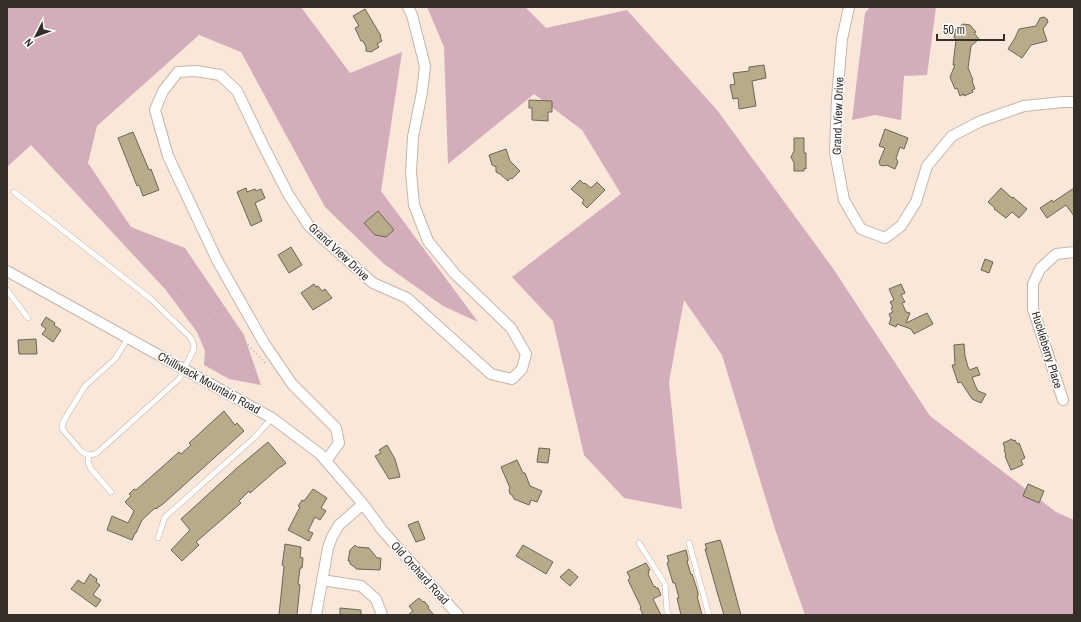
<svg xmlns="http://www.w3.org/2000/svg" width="1081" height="622" font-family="'Archivo Narrow',sans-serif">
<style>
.forest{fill:#d4adba}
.building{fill:#b7ab8a;stroke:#6b6655}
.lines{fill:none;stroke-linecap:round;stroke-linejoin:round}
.lane-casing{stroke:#c5b5a8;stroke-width:6}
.street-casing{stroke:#c5b5a8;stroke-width:12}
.path{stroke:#b6a89e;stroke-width:1.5;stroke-dasharray:1 3;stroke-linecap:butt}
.lane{stroke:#fff;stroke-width:5}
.street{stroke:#fff;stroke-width:10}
.labels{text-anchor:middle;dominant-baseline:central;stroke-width:3;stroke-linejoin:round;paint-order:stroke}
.street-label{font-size:12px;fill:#352e29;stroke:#fff}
</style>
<rect width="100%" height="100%" fill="#f9e7da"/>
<path class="forest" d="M 7,7 L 301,7 L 350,73 L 402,52 L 381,191 L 478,322 L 443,306 L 384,264 L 325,207 L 241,52 L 199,35 L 97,126 L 88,163 L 131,227 L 185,248 L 244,335 L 261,385 L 229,379 L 204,365 L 205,351 L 197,332 L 165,289 L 31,145 L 7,167 Z
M 427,7 L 525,7 L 546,28 L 627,10 L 717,110 L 832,267 L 930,416 L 1056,512 L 1074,520 L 1074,615 L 805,615 L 775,529 L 722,355 L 684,300 L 669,382 L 682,509 L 624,498 L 584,455 L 553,321 L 512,277 L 621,194 L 582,130 L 534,94 L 448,164 L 444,47 Z
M 870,7 L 936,7 L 927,75 L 904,76 L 901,120 L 875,115 L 852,120 L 865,13 Z"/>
<path class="building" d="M 365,9 L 381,36 L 380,37 L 382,41 L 377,44 L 379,47 L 371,52 L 366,51 L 366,47 L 363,41 L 361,41 L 355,28 L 359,26 L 353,16 Z
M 1044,17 L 1047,19 L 1048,22 L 1043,29 L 1047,41 L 1031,45 L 1022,58 L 1008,49 L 1015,38 L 1019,29 L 1036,26 L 1040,18 Z
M 963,24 L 970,25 L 976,32 L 974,33 L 979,39 L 971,46 L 968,68 L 973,80 L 972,81 L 975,89 L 972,90 L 973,92 L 964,96 L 964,94 L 960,96 L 957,88 L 955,89 L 950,77 L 955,65 L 953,65 L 956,40 L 954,37 L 955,30 Z
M 764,65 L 766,78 L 752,81 L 756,106 L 739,109 L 738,98 L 733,99 L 730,85 L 735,84 L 733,73 L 749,71 L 749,67 Z
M 529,100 L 552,101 L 552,112 L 548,112 L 548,121 L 532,120 L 532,108 L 529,108 Z
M 885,129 L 908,138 L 904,149 L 900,147 L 896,158 L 898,162 L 895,169 L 886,165 L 884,166 L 880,165 L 879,162 L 885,148 L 879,146 Z
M 133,132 L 149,170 L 151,169 L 159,190 L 143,196 L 139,185 L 137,186 L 118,138 Z
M 794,138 L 804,138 L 804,153 L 806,153 L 806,169 L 804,168 L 804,171 L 794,171 L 794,163 L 791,157 L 794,151 Z
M 506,149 L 510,161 L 520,171 L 512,179 L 510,178 L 508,181 L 500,174 L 496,172 L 496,167 L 492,165 L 489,155 Z
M 580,180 L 584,184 L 585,183 L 591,188 L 597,182 L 605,190 L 587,208 L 582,203 L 584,200 L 571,189 Z
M 246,188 L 247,192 L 255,189 L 256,191 L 261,189 L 265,198 L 255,203 L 262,221 L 251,226 L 237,192 Z
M 1001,188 L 1012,198 L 1013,197 L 1027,209 L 1019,218 L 1012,212 L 1006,218 L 994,209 L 995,208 L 988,202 Z
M 1074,188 L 1074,216 L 1066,205 L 1047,218 L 1040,208 L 1052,200 L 1053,202 Z
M 378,211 L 394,230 L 386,237 L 375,235 L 364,223 Z
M 291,247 L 302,265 L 289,273 L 278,255 Z
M 985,259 L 993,262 L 989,273 L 981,270 Z
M 314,284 L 316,287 L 318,286 L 322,291 L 325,289 L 332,298 L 313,310 L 301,293 Z
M 901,284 L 905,293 L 901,295 L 905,302 L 902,303 L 906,312 L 910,313 L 906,323 L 927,313 L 933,324 L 914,334 L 911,329 L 897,324 L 896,327 L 889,324 L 891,319 L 889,314 L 893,312 L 891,308 L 893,307 L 890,302 L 894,300 L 889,289 Z
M 46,317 L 55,323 L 54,325 L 61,330 L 53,342 L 42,334 L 46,329 L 41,325 Z
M 36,339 L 37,354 L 19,354 L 18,340 Z
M 964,344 L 965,356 L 968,367 L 970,370 L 977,367 L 980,375 L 972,377 L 975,385 L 978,391 L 986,394 L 981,403 L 972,399 L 961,382 L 958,383 L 952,365 L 955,365 L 954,345 Z
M 224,411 L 235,425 L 237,423 L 244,431 L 163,504 L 156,509 L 155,508 L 142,520 L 136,533 L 135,533 L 132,540 L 107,530 L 112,516 L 128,523 L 134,511 L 125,502 L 131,496 L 129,494 L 134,489 L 136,490 L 179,452 L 181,454 L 191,445 L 189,443 Z
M 1012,439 L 1013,441 L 1015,440 L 1017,444 L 1019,443 L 1025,458 L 1021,460 L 1023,465 L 1011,470 L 1005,456 L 1006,455 L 1004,450 L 1005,449 L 1003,443 Z
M 268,442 L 286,463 L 281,467 L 280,467 L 250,493 L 249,491 L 239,501 L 241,503 L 196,542 L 199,545 L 182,561 L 171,550 L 190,530 L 181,519 L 237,468 Z
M 387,445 L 395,459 L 400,477 L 389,479 L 375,456 L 381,453 L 379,450 Z
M 539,448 L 550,449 L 548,463 L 537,462 Z
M 517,460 L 523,473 L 525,473 L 530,486 L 542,491 L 537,502 L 531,500 L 529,505 L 514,499 L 512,495 L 510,494 L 509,490 L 510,488 L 501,467 Z
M 1028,484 L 1044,491 L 1039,503 L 1023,496 Z
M 313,489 L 327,498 L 321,508 L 326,511 L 320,520 L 315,517 L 308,531 L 313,533 L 309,541 L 288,530 L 300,507 L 298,506 L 302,500 L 304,501 Z
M 418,521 L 425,539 L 416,542 L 408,525 Z
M 720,540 L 722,545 L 741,615 L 724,615 L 718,595 L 705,549 L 707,549 L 705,544 Z
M 285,544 L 301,547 L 300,557 L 303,558 L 302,568 L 300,568 L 298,584 L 300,585 L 297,615 L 279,615 L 284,566 L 282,565 L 283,559 Z
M 355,545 L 357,547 L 369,548 L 377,558 L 381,558 L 380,570 L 356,569 L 356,568 L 350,564 L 350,561 L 348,561 L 350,550 Z
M 523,545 L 553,562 L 546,574 L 516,556 Z
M 686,550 L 688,558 L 688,561 L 687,561 L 691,575 L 692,574 L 696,586 L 698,593 L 698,596 L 697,596 L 702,615 L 681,615 L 677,598 L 679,598 L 675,583 L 673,583 L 667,563 L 669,562 L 667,556 Z
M 646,563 L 650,570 L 648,571 L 649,573 L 648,574 L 654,587 L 655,586 L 656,588 L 658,588 L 661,595 L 653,599 L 661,615 L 643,615 L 640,608 L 641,607 L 628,580 L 630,578 L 627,572 Z
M 569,569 L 578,577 L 570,586 L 560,577 Z
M 90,574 L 97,579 L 96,582 L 100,585 L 93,595 L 101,600 L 96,607 L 71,589 L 78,580 L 84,584 Z
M 419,598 L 423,602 L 424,601 L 429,607 L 428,608 L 434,615 L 408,615 L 413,611 L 409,606 Z
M 340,608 L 361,610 L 361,615 L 340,615 Z"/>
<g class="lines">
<defs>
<path id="lane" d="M 14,192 L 151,299 L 190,337 C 193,342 195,345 193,351 L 179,379 L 97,453 C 91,456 86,455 81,451 L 64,431 L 62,428 L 63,422 L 85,386 L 115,359 L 128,338
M 7,290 L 28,318
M 89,455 L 88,462 L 91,469 L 111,492
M 158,538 L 165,517 L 254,438 L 272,418
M 639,543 L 665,584 L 667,611 L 669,615
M 689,543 L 709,615"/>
<path id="street" d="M 849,7 L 842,39 L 837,98 L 835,152 L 844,200 L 861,229 L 885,238 L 901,226 L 916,202 L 927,166 L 952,136 L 981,121 L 1024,106 L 1063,102 L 1074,102
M 7,271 L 272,418 L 320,454 L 363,504 L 382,530 L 458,615
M 1063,400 L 1033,309 L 1033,284 L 1040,269 L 1056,254 L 1074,252
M 326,461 L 339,443 L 336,428 L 292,384 L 264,343 L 217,260 L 168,156 L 155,110 L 163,91 L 178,72 L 196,71 L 220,75 L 237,91 L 262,143 L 288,194 L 309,226 L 373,283 L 407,298 L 491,374 L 512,379 L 522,369 L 526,354 L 511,328 L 454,273 L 428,241 L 414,205 L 411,172 L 413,137 L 422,92 L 425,66 L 412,15 L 408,7
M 322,580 L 361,586 L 376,599 L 382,615
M 316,615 L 328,548 L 332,537 L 339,525 L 363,504"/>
</defs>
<use href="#lane" class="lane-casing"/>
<use href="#street" class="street-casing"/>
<path class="path" d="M 133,237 L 146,257 L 149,265 L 158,273 L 195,304 L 233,329 L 266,364"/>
<use href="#lane" class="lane"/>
<use href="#street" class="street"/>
</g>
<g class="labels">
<g class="street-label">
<text transform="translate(838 116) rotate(-88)">Grand View Drive</text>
<text transform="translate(339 252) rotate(43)">Grand View Drive</text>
<text transform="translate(1047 350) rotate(73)">Huckleberry Place</text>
<text transform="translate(209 383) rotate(29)">Chilliwack Mountain Road</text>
<text transform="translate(420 573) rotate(48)">Old Orchard Road</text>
</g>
</g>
<rect width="1081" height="622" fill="none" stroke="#352e29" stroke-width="16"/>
<g transform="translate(36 36) rotate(228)" stroke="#ffffff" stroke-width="3" paint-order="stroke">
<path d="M0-3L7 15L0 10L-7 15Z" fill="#352e29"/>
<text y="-6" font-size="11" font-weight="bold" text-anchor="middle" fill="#352e29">N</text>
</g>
<path d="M937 34v6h67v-6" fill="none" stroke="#352e29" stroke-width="2"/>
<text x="943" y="34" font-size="12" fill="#352e29" stroke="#ffffff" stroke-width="3" paint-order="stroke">50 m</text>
</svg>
